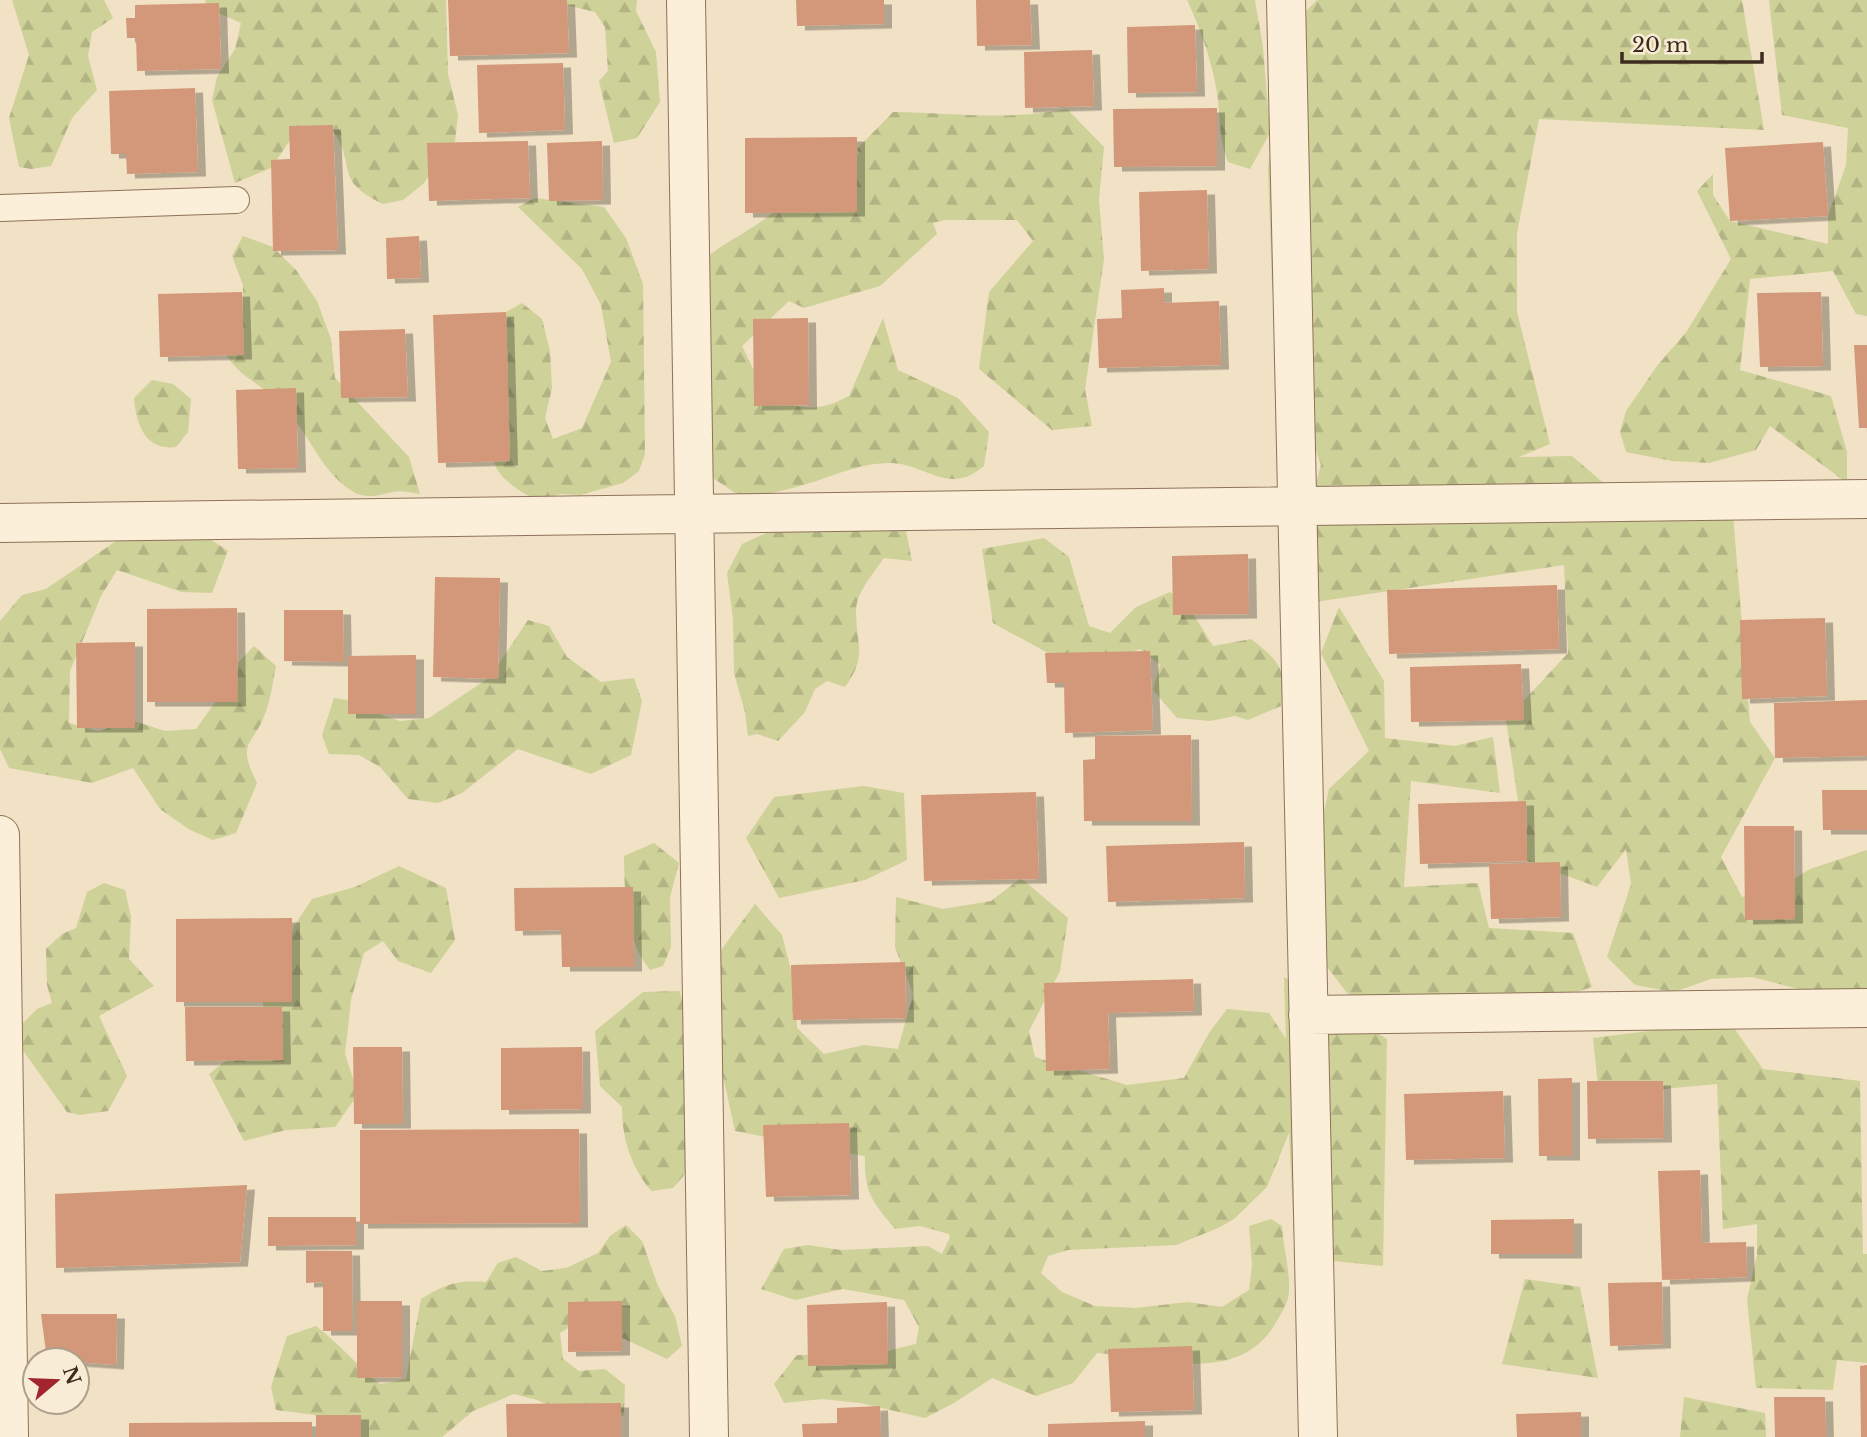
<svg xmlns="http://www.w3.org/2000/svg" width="1867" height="1437" font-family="'Libre Baskerville',serif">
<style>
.forest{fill:url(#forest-firs)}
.building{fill:#d29879;filter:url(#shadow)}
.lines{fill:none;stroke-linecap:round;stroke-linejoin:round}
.service-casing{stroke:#8e7259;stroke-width:28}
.minor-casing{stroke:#8e7259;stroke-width:40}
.service{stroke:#fbefda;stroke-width:26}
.minor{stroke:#fbefda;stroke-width:38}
</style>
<defs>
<pattern id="forest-firs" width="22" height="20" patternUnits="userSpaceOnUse" patternTransform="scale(1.75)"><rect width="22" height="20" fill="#ced198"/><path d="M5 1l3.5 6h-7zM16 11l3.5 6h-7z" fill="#b2b483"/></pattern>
<filter id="shadow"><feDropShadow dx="8" dy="4.5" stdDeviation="0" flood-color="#0004"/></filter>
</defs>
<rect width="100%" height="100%" fill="#f1e1c5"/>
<path class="forest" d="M 12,0 L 104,0 L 113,18 L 92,32 L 88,56 L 97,90 L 72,118 L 51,166 L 31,169 L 19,167 L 9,118 L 29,55 Z
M 205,0 L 446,0 L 448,74 L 458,115 L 455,142 L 423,184 L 403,200 L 383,204 C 332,179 358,168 333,131 L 293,136 L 271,168 L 235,183 L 212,100 L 217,77 L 235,49 L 241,23 L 207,8 Z
M 562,0 L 637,0 L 636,11 L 656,52 L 660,102 L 637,138 L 614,143 L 599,81 L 608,71 L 605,27 L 595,12 L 566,5 Z
M 1187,0 L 1255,0 L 1263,47 L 1270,133 L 1250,169 L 1228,162 C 1218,135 1221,120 1217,93 C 1212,61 1201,30 1187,0 Z
M 1317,0 L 1742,0 L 1764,130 L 1539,119 L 1517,233 L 1517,312 L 1550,444 L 1519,457 L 1572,456 L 1649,522 L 1733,515 L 1750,722 L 1775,758 L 1721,857 L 1742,897 L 1779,888 L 1810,869 L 1867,850 L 1867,989 L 1830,997 L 1752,977 L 1711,979 L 1674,992 L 1635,985 L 1607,957 L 1631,884 L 1626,849 L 1597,887 L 1527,861 L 1506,720 L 1568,653 L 1564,565 L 1281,607 L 1321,465 L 1286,362 L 1272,286 L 1268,168 L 1287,30 Z
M 1769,0 L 1867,0 L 1867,316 L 1856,314 L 1833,271 L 1750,279 L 1740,370 L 1831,396 L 1847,452 L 1847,483 L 1770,426 L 1756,450 L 1709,463 L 1672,461 L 1626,452 L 1620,432 L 1626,411 L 1657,366 L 1687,331 L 1731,259 L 1697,191 L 1713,174 L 1713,195 L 1730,221 L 1828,244 L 1828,216 L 1846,165 L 1848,128 L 1782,115 Z
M 1067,109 L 1104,147 L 1099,199 L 1104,259 L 1085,389 L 1092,426 L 1052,430 L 979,369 L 989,292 L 1033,241 L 1017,220 L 945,220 L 933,223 L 937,234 L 880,286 L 804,308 L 789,301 L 742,346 L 767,397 C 802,408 815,414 849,396 L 883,318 L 898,370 L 958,398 L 989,432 L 984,466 C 949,496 928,465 892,463 C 861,462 832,477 803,485 C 783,491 764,495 744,499 L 697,467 L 702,261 C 722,244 744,234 766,218 C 790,201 808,178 828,157 L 859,154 L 857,149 L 893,112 C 952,113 1008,121 1067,109 Z
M 535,198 L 604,207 L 626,238 L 643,284 L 645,454 L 639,471 L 623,483 L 580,495 L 560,494 L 537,501 C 525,494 502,481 496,467 C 476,422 493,362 499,316 L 522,303 L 542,319 L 550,351 L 552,388 L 545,418 L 553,439 L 582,428 L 611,362 L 601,305 L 582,269 L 518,207 Z
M 243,236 L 273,247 L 296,270 L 317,301 L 331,339 L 335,378 L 409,457 L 420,494 C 412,493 401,490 393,492 C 378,495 368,500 352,491 C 316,468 307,424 274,397 C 255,381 241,377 226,355 L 242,331 L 243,285 L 232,256 Z
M 152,380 L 173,384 L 191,399 L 188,432 L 176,447 C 145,451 136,424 134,398 Z
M 904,521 L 912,561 L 884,558 C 874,573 857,591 856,610 C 856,646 868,655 845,687 L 827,681 L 815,689 L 805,712 L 778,741 L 757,734 L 748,736 L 745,712 L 734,673 L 733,619 L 727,573 L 742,544 L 775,529 Z
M 138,526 L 194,528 L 228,551 L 212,593 L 182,592 L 117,570 L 101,596 L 70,671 L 69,723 L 98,731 L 134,721 L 165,731 L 196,729 L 216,701 L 228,673 L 254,646 L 276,666 C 273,681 271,697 266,711 C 254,747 235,739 257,783 L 236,833 L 213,840 L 190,830 L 160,809 L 133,768 L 92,783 L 9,768 L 0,749 L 0,621 L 22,595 L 46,589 Z
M 1044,538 L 1069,557 L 1089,626 L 1110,633 L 1136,607 L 1170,592 L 1187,604 L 1213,646 L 1251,639 C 1278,660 1288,669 1281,706 L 1248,720 L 1235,716 L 1210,721 L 1177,718 L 1153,690 L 1160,665 L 1140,649 L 1110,659 L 1048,653 L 993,623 L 982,549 Z
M 1339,607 L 1384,681 L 1385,738 L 1455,746 L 1493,737 L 1500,793 L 1411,781 L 1404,887 L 1478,883 L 1489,928 L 1573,933 L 1592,987 L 1516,1012 L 1395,994 L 1352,999 L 1316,953 L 1314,856 L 1329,789 L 1369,751 L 1321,653 Z
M 528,620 L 549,626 L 567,657 L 601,682 L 634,678 L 642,701 L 631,755 L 591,774 L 518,749 L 462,793 L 438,803 L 408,799 L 380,767 L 359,755 L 329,754 L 322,735 L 334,698 L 361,702 L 384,716 L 400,721 L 429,718 L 490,677 Z
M 864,786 L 904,793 L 907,860 L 865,880 L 779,898 L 746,838 L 774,797 Z
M 654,843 L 679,863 L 670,897 L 671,947 L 663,966 L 650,970 C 624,937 625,896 624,856 Z
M 399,866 L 446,888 L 455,940 L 431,973 L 398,961 L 383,941 L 364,953 L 351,1000 L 345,1054 L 358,1094 L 335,1127 L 286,1130 L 244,1141 L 209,1074 L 232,1056 L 265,1024 L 261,983 L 283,967 L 294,926 L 312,899 L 355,887 Z
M 1021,878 L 1068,918 L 1060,971 L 1029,1031 L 1035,1057 L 1127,1085 L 1184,1078 L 1209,1033 L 1227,1009 L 1269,1013 L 1286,1039 L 1284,977 L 1387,1039 L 1383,1266 L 1295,1257 L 1289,1133 L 1267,1187 L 1234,1219 L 1218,1228 L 1176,1245 L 1068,1250 L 1048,1256 L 1041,1273 L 1062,1292 L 1095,1306 L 1135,1308 L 1188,1302 L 1222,1307 L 1249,1290 L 1252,1265 L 1249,1226 L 1271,1219 L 1282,1226 C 1283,1247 1290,1269 1289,1290 C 1289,1303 1281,1313 1275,1324 C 1237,1387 1156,1357 1097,1353 L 1073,1383 L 1036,1396 L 992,1378 L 954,1403 L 925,1418 L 860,1403 L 822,1399 L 784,1403 L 774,1384 L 797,1355 L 874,1354 L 916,1344 L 919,1327 L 904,1300 L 843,1289 L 795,1300 L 761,1289 L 784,1249 L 808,1245 L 841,1250 L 928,1246 L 942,1254 L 950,1237 L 949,1234 L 920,1226 L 895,1229 C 872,1201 864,1193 865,1156 C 821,1150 779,1139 735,1131 L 711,1021 L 716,957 L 755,904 L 782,935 L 795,986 L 797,1028 L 824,1054 L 864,1045 L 898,1049 L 913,994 L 895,947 L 896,897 L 943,909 L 991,901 Z
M 104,883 L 125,890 L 131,917 L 129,959 L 154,986 L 99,1016 L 127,1076 L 108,1111 L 80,1115 L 67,1112 L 22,1049 L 22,1024 L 37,1009 L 52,1003 L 47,985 L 46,949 L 62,934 L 76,928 L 87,892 Z
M 679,991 L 702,1056 L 691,1167 L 673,1188 L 651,1191 C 631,1166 622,1139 622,1107 L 600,1086 L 595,1031 L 643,992 Z
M 1729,1021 L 1763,1069 L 1860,1081 L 1863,1254 L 1867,1254 L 1867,1363 L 1837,1360 L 1833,1390 L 1756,1388 L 1747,1299 L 1757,1255 L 1757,1224 L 1723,1229 L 1717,1084 L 1599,1095 L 1593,1038 Z
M 626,1225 L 642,1241 L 658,1286 L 675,1316 L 682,1346 L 667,1359 L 582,1319 L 560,1333 L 563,1359 L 579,1371 L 605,1369 L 625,1385 L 624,1415 L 601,1429 L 537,1400 L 514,1394 L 473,1411 L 442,1437 L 349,1437 L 362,1421 L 276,1410 L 271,1387 L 287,1336 L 316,1326 C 340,1344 357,1366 380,1384 L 406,1379 L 421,1299 C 443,1285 459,1279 486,1282 L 498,1263 L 516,1257 L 542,1271 L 566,1268 L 598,1253 L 610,1236 Z
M 1525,1279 L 1580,1287 L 1598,1378 L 1502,1364 Z
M 1684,1397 L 1765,1413 L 1766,1437 L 1680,1437 Z"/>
<path class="building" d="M 448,0 L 567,0 L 569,53 L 450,56 Z
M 796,0 L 884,0 L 884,24 L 797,26 Z
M 976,0 L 1030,0 L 1032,45 L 977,46 Z
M 219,3 L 221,69 L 137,71 L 136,38 L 127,38 L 126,18 L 135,18 L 135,5 Z
M 1195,25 L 1197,92 L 1128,93 L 1127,27 Z
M 1092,50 L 1094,106 L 1025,108 L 1024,52 Z
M 563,63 L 565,130 L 479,133 L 477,65 Z
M 195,88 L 198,172 L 127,174 L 126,154 L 111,154 L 109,91 Z
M 1217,108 L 1217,166 L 1114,167 L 1113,109 Z
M 333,125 L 338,250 L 273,251 L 271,160 L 290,159 L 289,126 Z
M 857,137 L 857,212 L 745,213 L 745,138 Z
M 528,141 L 530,198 L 429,201 L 427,143 Z
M 602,141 L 603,200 L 549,201 L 547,143 Z
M 1823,142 L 1828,216 L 1730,221 L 1725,148 Z
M 1207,190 L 1209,269 L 1141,271 L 1139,192 Z
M 419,236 L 421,278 L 387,279 L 386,238 Z
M 1164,288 L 1164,303 L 1219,301 L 1221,365 L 1099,368 L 1097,319 L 1122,318 L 1121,290 Z
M 242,292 L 244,355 L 160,357 L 158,294 Z
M 1821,292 L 1823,366 L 1760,367 L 1757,293 Z
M 506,312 L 510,461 L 438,463 L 433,315 Z
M 808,318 L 809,405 L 754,406 L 753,319 Z
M 405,329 L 408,397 L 341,398 L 339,331 Z
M 1854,345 L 1867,345 L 1867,428 L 1859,428 Z
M 296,388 L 298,468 L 238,469 L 236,390 Z
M 1248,554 L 1249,614 L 1173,615 L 1172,556 Z
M 435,577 L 500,578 L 498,679 L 433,677 Z
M 1557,585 L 1559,649 L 1389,654 L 1387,590 Z
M 237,608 L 238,702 L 147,702 L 147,609 Z
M 284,610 L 343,610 L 344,662 L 284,661 Z
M 1825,618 L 1827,696 L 1742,699 L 1740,620 Z
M 135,642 L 135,728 L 77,728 L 76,643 Z
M 1150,651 L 1153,730 L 1065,733 L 1064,683 L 1047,683 L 1045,653 Z
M 416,655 L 416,714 L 348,714 L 348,656 Z
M 1521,664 L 1524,720 L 1411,722 L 1410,667 Z
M 1867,700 L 1867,756 L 1775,758 L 1774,703 Z
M 1191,735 L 1192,821 L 1084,821 L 1083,760 L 1095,759 L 1095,736 Z
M 1822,790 L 1867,790 L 1867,830 L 1823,830 Z
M 1036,792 L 1039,879 L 924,881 L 921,795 Z
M 1526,801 L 1527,861 L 1420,864 L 1418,804 Z
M 1744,826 L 1794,826 L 1795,919 L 1745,920 Z
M 1244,842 L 1245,898 L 1108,902 L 1106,846 Z
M 1560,862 L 1561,917 L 1491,919 L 1489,864 Z
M 633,887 L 634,967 L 562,967 L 561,930 L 515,931 L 514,888 Z
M 292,918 L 292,1002 L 176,1002 L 176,919 Z
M 905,962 L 906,1018 L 793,1020 L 791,965 Z
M 1193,979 L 1194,1011 L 1108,1013 L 1110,1069 L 1046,1071 L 1044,983 Z
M 185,1007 L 282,1007 L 283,1060 L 186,1061 Z
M 353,1047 L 402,1047 L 403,1124 L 354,1124 Z
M 582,1047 L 583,1109 L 501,1110 L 501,1048 Z
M 1572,1078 L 1572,1156 L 1539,1156 L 1538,1079 Z
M 1587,1081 L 1663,1081 L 1664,1138 L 1588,1139 Z
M 1503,1091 L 1505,1158 L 1406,1160 L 1404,1094 Z
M 849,1123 L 851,1195 L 766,1197 L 763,1125 Z
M 579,1129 L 580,1223 L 360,1224 L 360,1130 Z
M 1700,1170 L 1702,1243 L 1746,1242 L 1747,1277 L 1662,1280 L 1658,1171 Z
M 247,1185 L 240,1262 L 56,1268 L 55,1194 Z
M 268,1217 L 356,1217 L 356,1245 L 268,1246 Z
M 1574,1219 L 1574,1254 L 1491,1254 L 1491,1220 Z
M 306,1251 L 352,1251 L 353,1331 L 323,1331 L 323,1282 L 306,1283 Z
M 1662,1282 L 1663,1344 L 1610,1346 L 1608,1283 Z
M 357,1301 L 402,1301 L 402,1377 L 357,1378 Z
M 622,1301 L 622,1351 L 568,1352 L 568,1302 Z
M 887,1302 L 888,1364 L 808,1366 L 807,1305 Z
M 41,1314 L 117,1314 L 116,1365 L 47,1360 Z
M 1192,1346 L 1194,1410 L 1111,1412 L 1108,1349 Z
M 1867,1365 L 1867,1437 L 1861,1437 L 1860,1366 Z
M 1774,1397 L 1825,1397 L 1826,1437 L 1775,1437 Z
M 621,1403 L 621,1437 L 507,1437 L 506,1404 Z
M 880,1406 L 881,1437 L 803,1437 L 802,1424 L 837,1423 L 837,1408 Z
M 1581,1412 L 1581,1437 L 1517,1437 L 1516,1414 Z
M 316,1415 L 361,1415 L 361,1437 L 316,1437 Z
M 1145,1421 L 1145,1437 L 1048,1437 L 1048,1424 Z
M 312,1422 L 312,1437 L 129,1437 L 129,1423 Z"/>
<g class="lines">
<defs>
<path id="service" d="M 0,208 L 236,200"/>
<path id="minor" d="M 686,0 L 709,1437
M 1286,0 L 1318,1437
M 0,523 C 622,517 1245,504 1867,499
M 0,835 L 9,1437
M 1308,1015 L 1867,1008"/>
</defs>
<use href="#service" class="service-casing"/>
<use href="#minor" class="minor-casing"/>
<use href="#service" class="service"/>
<use href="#minor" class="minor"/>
</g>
<g transform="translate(56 1381) rotate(71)"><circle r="33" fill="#f8ecd6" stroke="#ad9f8c" stroke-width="2"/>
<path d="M0-5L12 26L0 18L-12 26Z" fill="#a2252e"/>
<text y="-10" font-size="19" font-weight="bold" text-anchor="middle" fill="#3d2b1e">N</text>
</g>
<path d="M1622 52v10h140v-10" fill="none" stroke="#3d2b1e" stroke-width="3.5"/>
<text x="1632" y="52" font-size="21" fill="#3d2b1e" stroke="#f8ecd6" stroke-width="5" paint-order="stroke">20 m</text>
</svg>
